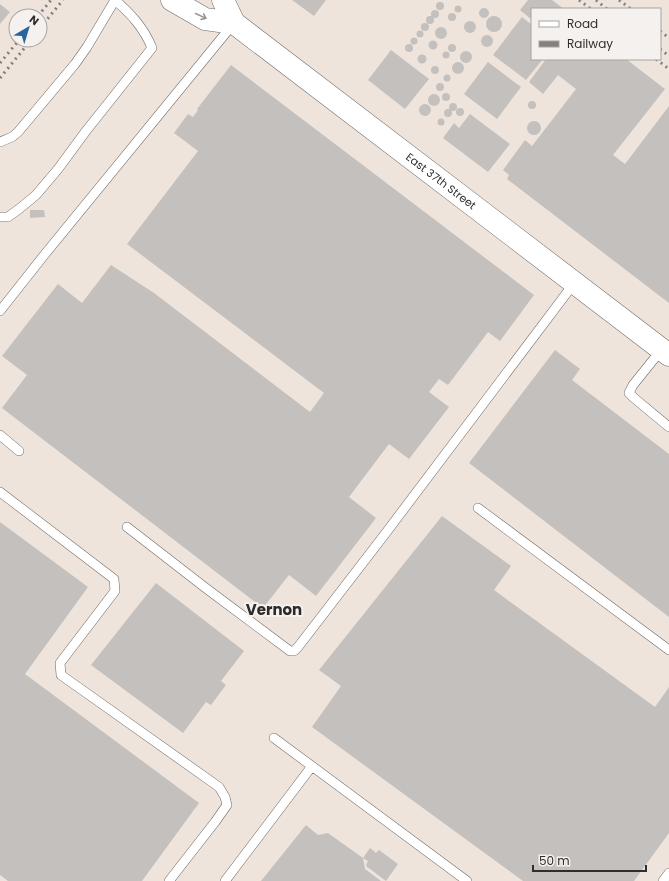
<svg xmlns="http://www.w3.org/2000/svg" width="669" height="881" font-family="Poppins,sans-serif">
<style>
.built{fill:#eee4dc;fill-rule:evenodd}
.building{fill:#c4c0bd}
.lines{fill:none;stroke-linecap:round;stroke-linejoin:round}
.service-casing{stroke:#6d6967;stroke-width:10}
.secondary-casing{stroke:#6d6967;stroke-width:23}
.service{stroke:#fff;stroke-width:9}
.secondary{stroke:#fff;stroke-width:22}
.rail{stroke:#83817f;stroke-width:3;stroke-dasharray:2 4;stroke-linecap:butt}
.oneway{stroke:#979696}
.labels{text-anchor:middle;dominant-baseline:central;stroke-width:4;stroke-linejoin:round;paint-order:stroke}
.street-label{font-size:11px;fill:#2f2e2d;stroke:#f5f1ee}
.district-label{font-size:15px;font-weight:bold;fill:#2d2a27;stroke:#f5f1ee}
</style>
<rect width="100%" height="100%" fill="#f5f1ee"/>
<path class="built" d="M 0,0 L 669,0 L 669,881 L 0,881 ZM 532,9 L 660,9 L 660,59 L 532,59 ZM 16,16 L 40,16 L 40,40 L 16,40 Z"/>
<path class="building" d="M 292,0 L 326,0 L 314,16 Z
M 528,0 L 552,0 L 564,9 L 532,9 L 532,20 L 520,10 Z
M436 6a4 4 0 1 1 8 0a4 4 0 1 1-8 0Z
M 0,4 L 10,12 L 0,24 Z
M454.5 9a3.5 3.5 0 1 1 7 0a3.5 3.5 0 1 1-7 0Z
M479 13a5 5 0 1 1 10 0a5 5 0 1 1-10 0Z
M431 14a4 4 0 1 1 8 0a4 4 0 1 1-8 0Z
M448 17a4 4 0 1 1 8 0a4 4 0 1 1-8 0Z
M486 24a8 8 0 1 1 16 0a8 8 0 1 1-16 0Z
M426 20a4 4 0 1 1 8 0a4 4 0 1 1-8 0Z
M 522,17 L 532,25 L 532,59 L 543,59 L 526,80 L 493,55 Z
M464 27a6 6 0 1 1 12 0a6 6 0 1 1-12 0Z
M421 27a4 4 0 1 1 8 0a4 4 0 1 1-8 0Z
M435 33a6 6 0 1 1 12 0a6 6 0 1 1-12 0Z
M416.5 34a3.5 3.5 0 1 1 7 0a3.5 3.5 0 1 1-7 0Z
M481 41a6 6 0 1 1 12 0a6 6 0 1 1-12 0Z
M410.5 41a3.5 3.5 0 1 1 7 0a3.5 3.5 0 1 1-7 0Z
M428.5 45a4.5 4.5 0 1 1 9 0a4.5 4.5 0 1 1-9 0Z
M405 48a4 4 0 1 1 8 0a4 4 0 1 1-8 0Z
M448 48a4 4 0 1 1 8 0a4 4 0 1 1-8 0Z
M 391,50 L 429,79 L 405,109 L 368,80 Z
M460 57a6 6 0 1 1 12 0a6 6 0 1 1-12 0Z
M442.5 55a3.5 3.5 0 1 1 7 0a3.5 3.5 0 1 1-7 0Z
M417.5 59a4.5 4.5 0 1 1 9 0a4.5 4.5 0 1 1-9 0Z
M 546,59 L 626,59 L 665,89 L 613,155 L 625,164 L 669,106 L 669,303 L 507,179 L 509,175 L 503,170 L 525,140 L 532,146 L 576,89 L 558,75 L 543,94 L 529,82 Z
M452 68a6 6 0 1 1 12 0a6 6 0 1 1-12 0Z
M 488,62 L 521,87 L 497,119 L 464,94 Z
M 231,65 L 534,295 L 500,341 L 488,332 L 448,385 L 439,379 L 429,392 L 449,407 L 409,459 L 389,444 L 349,497 L 376,518 L 316,596 L 289,575 L 263,608 L 2,408 L 27,375 L 2,356 L 58,284 L 82,303 L 111,265 L 154,293 L 310,412 L 324,393 L 127,244 L 198,151 L 174,133 L 188,114 L 193,117 L 198,110 L 197,109 Z
M431 70a4 4 0 1 1 8 0a4 4 0 1 1-8 0Z
M443.5 78a3.5 3.5 0 1 1 7 0a3.5 3.5 0 1 1-7 0Z
M436 87a4 4 0 1 1 8 0a4 4 0 1 1-8 0Z
M442 97a4 4 0 1 1 8 0a4 4 0 1 1-8 0Z
M428 100a6 6 0 1 1 12 0a6 6 0 1 1-12 0Z
M528 105a4 4 0 1 1 8 0a4 4 0 1 1-8 0Z
M449 107a4 4 0 1 1 8 0a4 4 0 1 1-8 0Z
M419 110a6 6 0 1 1 12 0a6 6 0 1 1-12 0Z
M456 112a4 4 0 1 1 8 0a4 4 0 1 1-8 0Z
M444 113a4 4 0 1 1 8 0a4 4 0 1 1-8 0Z
M 470,114 L 510,144 L 488,172 L 443,138 L 454,123 L 459,128 Z
M437.5 122a3.5 3.5 0 1 1 7 0a3.5 3.5 0 1 1-7 0Z
M527 128a7 7 0 1 1 14 0a7 7 0 1 1-14 0Z
M 30,210 L 44,210 L 45,217 L 30,218 Z
M 555,350 L 580,369 L 572,380 L 669,454 L 669,617 L 469,463 Z
M 442,516 L 511,566 L 494,590 L 655,707 L 669,687 L 669,833 L 634,881 L 523,881 L 312,727 L 341,686 L 319,670 Z
M 0,522 L 88,587 L 25,674 L 199,803 L 142,881 L 8,881 L 0,875 Z
M 156,583 L 244,651 L 221,681 L 226,685 L 211,705 L 206,702 L 183,733 L 91,665 Z
M 306,825 L 318,835 L 328,833 L 363,858 L 365,869 L 381,881 L 261,881 Z
M 370,848 L 376,853 L 379,850 L 398,864 L 386,881 L 366,866 L 367,865 L 366,865 L 368,861 L 363,858 Z"/>
<g class="lines">
<defs>
<path id="service" d="M 0,142 L 12,137 L 18,132 L 75,64 L 87,47 L 115,0
M 0,217 L 8,217 L 19,209 L 36,195 L 58,169 L 86,131 L 152,48 C 144,28 131,14 115,0
M 0,311 L 45,254 L 234,23
M 662,349 L 633,385 L 629,393 L 634,398 L 669,427
M 0,435 L 19,451
M 0,492 L 114,579 L 115,591 L 60,663 L 61,675 L 219,787 L 225,797 L 227,805 L 215,822 L 169,881
M 478,508 L 669,650
M 127,527 L 207,589 L 290,651 L 294,651 L 298,647 L 385,534 L 575,282
M 274,738 L 467,881
M 225,881 L 312,766
M 663,881 L 669,873"/>
<g id="secondary">
<path d="M 172,0 L 205,19 L 234,23"/>
<path id="s1" d="M 223,0 L 234,23 L 669,355"/>
</g>
</defs>
<use href="#service" class="service-casing"/>
<use href="#secondary" class="secondary-casing"/>
<use href="#service" class="service"/>
<use href="#secondary" class="secondary"/>
<path class="rail" d="M 579,0 L 591,9
M 596,0 L 607,9
M 619,0 L 631,9
M 38,16 L 51,0
M 40,28 L 63,0
M 660,31 L 669,38
M 660,49 L 669,56
M 656,59 L 669,69
M 0,63 L 19,40
M 0,78 L 31,40"/>
</g>
<defs><path id="oneway-shaft" d="M-6 0H5M1.5-3L5.5 0L1.5 3" fill="none" stroke-width="1.6" stroke-linecap="round" stroke-linejoin="round"/></defs>
<use class="oneway" href="#oneway-shaft" transform="translate(201 16) rotate(25)"/>
<g class="labels">
<g class="street-label">
<text stroke="none"><textPath href="#s1" startOffset="286">East 37th Street</textPath></text>
</g>
<g class="district-label">
<text x="274" y="609">Vernon</text>
</g>
</g>
<rect x="531" y="8" width="130" height="52" fill="#f5f1ee" stroke="#a6a3a1"/>
<rect x="539" y="21" width="20" height="6" fill="#ffffff" stroke="#a6a3a1"/>
<text x="567" y="28" font-size="12" fill="#2f2e2d">Road</text>
<rect x="539" y="41" width="20" height="6" fill="#83817f" stroke="#a6a3a1"/>
<text x="567" y="48" font-size="12" fill="#2f2e2d">Railway</text>
<g transform="translate(28 28) rotate(38)"><circle r="19" fill="#f5f1ee" stroke="#a6a3a1"/>
<path d="M0-3L7 15L0 10L-7 15Z" fill="#29649c"/>
<text y="-6" font-size="11" font-weight="bold" text-anchor="middle" fill="#2f2e2d">N</text>
</g>
<path d="M533 865v6h113v-6" fill="none" stroke="#2f2e2d" stroke-width="2"/>
<text x="539" y="865" font-size="12" fill="#2f2e2d" stroke="#f5f1ee" stroke-width="3" paint-order="stroke">50 m</text>
</svg>
